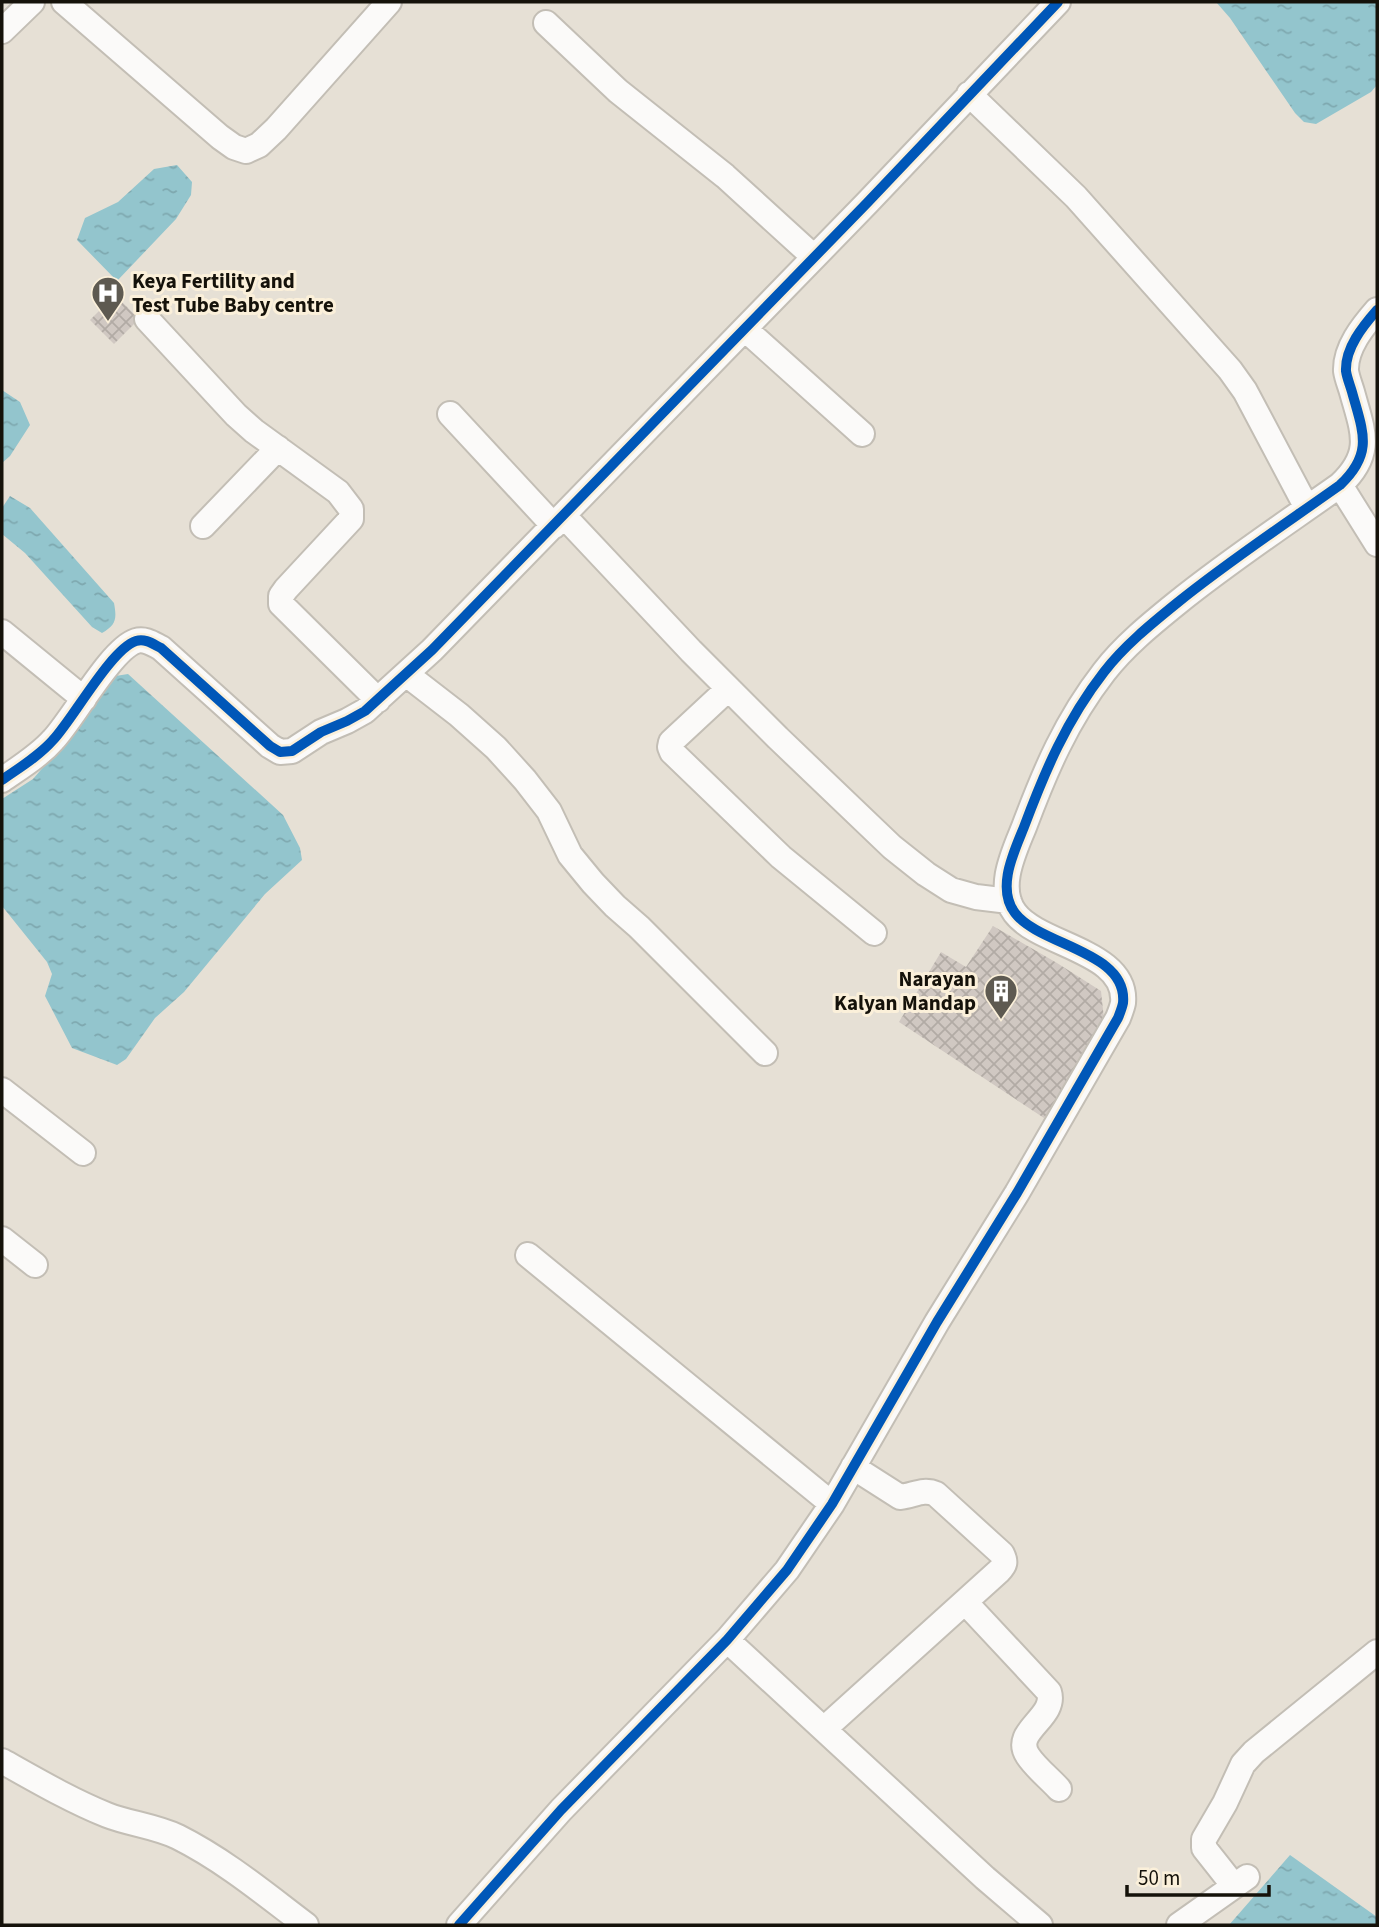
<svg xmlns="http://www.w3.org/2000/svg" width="1379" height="1927" font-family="'Source Sans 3',sans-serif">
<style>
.water{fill:url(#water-ripples)}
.building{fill:url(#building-cross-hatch)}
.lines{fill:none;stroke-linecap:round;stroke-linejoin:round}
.minor-casing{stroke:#c3beb5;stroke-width:28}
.minor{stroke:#fbfaf9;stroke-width:24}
.cycleway-casing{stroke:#fbf0da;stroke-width:15}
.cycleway{stroke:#0057b8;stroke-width:10}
.labels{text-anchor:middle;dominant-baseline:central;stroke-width:6;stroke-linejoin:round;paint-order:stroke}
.poi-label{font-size:21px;font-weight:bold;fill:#15120a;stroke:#fbf0da;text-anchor:start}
</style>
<defs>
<pattern id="water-ripples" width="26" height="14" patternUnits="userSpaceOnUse" patternTransform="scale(1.75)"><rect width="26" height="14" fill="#93c5cd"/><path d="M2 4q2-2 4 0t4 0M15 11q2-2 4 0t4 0" fill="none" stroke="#7ea8af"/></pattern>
<pattern id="building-cross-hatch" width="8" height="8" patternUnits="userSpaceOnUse" patternTransform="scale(1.75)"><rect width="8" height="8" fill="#d0c8c2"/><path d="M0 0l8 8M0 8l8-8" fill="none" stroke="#b2aba5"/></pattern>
</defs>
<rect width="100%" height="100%" fill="#e6e0d5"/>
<path class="water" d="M 1216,2 L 1377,2 L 1377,85 L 1371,92 L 1316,124 L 1304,122 L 1295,113 L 1230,18 Z
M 177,165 L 192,182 L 191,195 L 176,219 L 117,281 L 77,240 L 85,218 L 118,202 L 154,169 Z
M 2,390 L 20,402 L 30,425 L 10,456 L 2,463 Z
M 10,496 L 30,508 L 114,603 C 117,619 116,625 102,633 L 92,627 L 25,553 L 2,534 L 2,508 Z
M 128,674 L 283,815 L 300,848 L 302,860 L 265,894 L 184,992 L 155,1018 L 126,1059 L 117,1065 L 72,1048 L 45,996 L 52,974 L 47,962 L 2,906 L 2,799 L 33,779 L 58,750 L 103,678 Z
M 1290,1855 L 1377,1917 L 1377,1925 L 1229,1925 Z"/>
<path class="building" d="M 115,295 L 139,319 L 114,344 L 90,320 Z
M 993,926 L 1057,963 L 1101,991 L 1104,1019 L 1068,1085 L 1044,1118 L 899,1022 L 941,952 L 966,967 Z"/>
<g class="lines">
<defs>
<path id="minor" d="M 64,2 L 220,137 L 234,147 L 246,151 L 259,145 L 276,129 L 389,2
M 546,23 L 618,91 L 725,176 L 814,257
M 2,31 L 32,2
M 969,94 L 1076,197 L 1230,370 L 1245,391 L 1307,508
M 147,319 L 236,415 L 254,431 L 338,492 L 351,509 L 351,519 L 286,589 L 281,596 L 281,604 L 378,700
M 745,329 L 862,434
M 450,414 L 554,526
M 1340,485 L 1377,544
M 564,516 L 691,651 L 778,738 L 892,847 L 926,874 L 951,890 L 976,897 L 1009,901
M 203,526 L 278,448
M 2,632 L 84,699
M 406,674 L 459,715 L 496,748 L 525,780 L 549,811 L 570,855 L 593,883 L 615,906 L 639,927 L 765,1053
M 728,689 L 671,742 L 670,747 L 672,752 L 781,857 L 874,933
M 2,780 C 19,768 39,756 53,740 C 73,719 111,649 136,641 C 145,638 153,644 161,648 L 270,746 L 280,752 L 292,751 L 321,732 L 347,721 L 365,711 L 432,650 L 867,203 L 1058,2
M 2,1090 L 83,1153
M 2,1239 L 35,1265
M 528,1255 L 832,1504
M 965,1602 L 1049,1692 C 1057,1718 1011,1731 1028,1756 C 1036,1768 1049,1778 1059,1789
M 727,1640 L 985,1878 L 1040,1925
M 824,1729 L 999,1571 C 1005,1565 1006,1562 1002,1554 L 936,1494 C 923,1488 913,1496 900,1497 L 853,1467
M 2,1761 C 36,1780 70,1800 107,1815 C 130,1824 155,1826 178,1837 C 224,1860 265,1894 306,1925
M 1234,1886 L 1204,1848 L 1204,1839 L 1225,1803 L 1243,1764 L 1254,1752 L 1377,1652
M 459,1925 L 561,1810 L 727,1640 L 787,1570 L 832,1504 L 937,1322 L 1017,1193 L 1118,1018 C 1120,1013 1122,1008 1123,1003 C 1128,951 1040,946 1015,913 C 996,888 1014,852 1024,827 C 1045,771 1066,721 1104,672 C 1124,646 1151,624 1177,603 C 1229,561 1285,524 1340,485 C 1374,453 1363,432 1352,392 C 1350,385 1347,378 1346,371 C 1345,348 1363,326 1377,310
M 1179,1925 L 1247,1877"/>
</defs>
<use href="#minor" class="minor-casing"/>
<use href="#minor" class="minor"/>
<defs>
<path id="cycleway" d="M 2,780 C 19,768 39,756 53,740 C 73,719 111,649 136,641 C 145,638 153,644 161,648 L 270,746 L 280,752 L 292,751 L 321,732 L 347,721 L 365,711 L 432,650 L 867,203 L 1058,2
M 459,1925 L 561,1810 L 727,1640 L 787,1570 L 832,1504 L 937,1322 L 1017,1193 L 1118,1018 C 1120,1013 1122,1008 1123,1003 C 1128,951 1040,946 1015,913 C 996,888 1014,852 1024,827 C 1045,771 1066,721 1104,672 C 1124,646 1151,624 1177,603 C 1229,561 1285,524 1340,485 C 1374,453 1363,432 1352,392 C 1350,385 1347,378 1346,371 C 1345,348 1363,326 1377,310"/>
</defs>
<use href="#cycleway" class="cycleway-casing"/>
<use href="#cycleway" class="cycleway"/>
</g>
<defs>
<symbol id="hospital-pin" viewBox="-11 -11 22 30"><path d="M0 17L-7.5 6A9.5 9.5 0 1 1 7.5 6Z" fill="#5e5a51" stroke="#fbf0da"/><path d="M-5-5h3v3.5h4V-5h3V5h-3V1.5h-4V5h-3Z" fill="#fff"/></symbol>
<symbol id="building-pin" viewBox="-11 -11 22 30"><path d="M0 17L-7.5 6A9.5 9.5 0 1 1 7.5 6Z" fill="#5e5a51" stroke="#fbf0da"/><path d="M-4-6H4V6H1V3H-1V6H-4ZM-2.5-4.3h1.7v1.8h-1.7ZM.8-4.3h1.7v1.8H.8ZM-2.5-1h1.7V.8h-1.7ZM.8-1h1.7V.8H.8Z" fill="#fff"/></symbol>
</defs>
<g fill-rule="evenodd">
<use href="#hospital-pin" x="89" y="274" width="38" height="52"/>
<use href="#building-pin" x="982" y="972" width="38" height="52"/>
</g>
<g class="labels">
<g class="poi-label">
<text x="132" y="281">Keya Fertility and<tspan x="132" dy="24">Test Tube Baby centre</tspan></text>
<text x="976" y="979" text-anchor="end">Narayan<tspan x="976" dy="24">Kalyan Mandap</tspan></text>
</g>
</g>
<rect width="1379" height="1927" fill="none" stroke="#15120a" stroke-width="7"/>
<path d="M1127 1885v10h142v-10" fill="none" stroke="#15120a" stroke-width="3.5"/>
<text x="1138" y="1885" font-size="21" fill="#15120a" stroke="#fbf0da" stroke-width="5" paint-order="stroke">50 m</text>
</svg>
